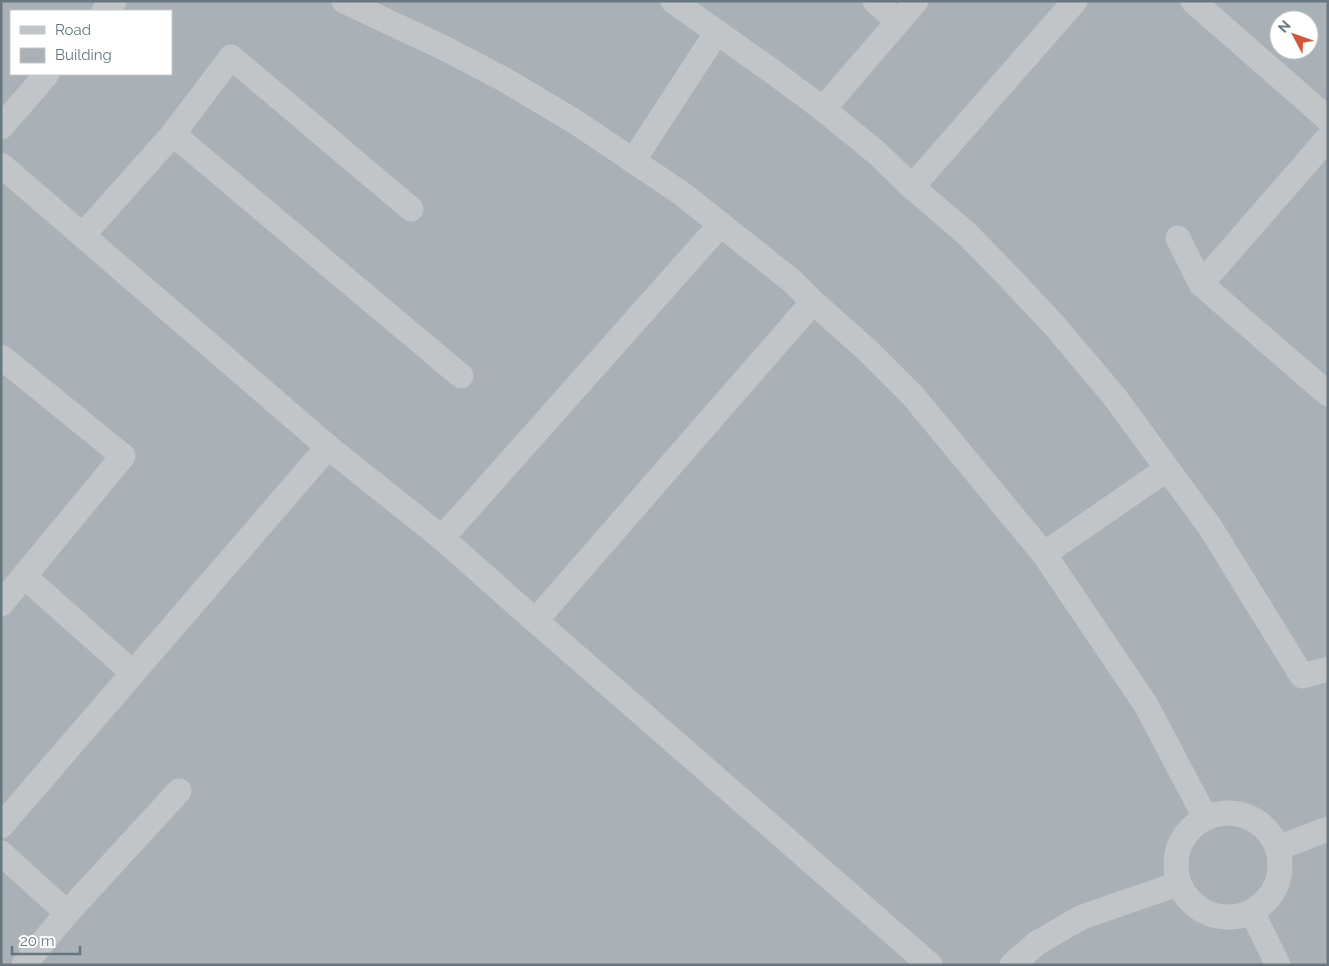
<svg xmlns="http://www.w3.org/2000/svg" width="1329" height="966" font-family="Raleway,sans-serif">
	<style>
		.building { fill: #a9b1b6; fill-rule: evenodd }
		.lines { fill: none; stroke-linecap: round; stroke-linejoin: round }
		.minor { stroke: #c1c5c8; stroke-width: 25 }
	</style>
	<rect width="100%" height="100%" fill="#f9f9f7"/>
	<path class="building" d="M 1,1 L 1328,1 L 1328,965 L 1,965 ZM 11,11 L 171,11 L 171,74 L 11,74 ZM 1279,20 L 1309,20 L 1309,50 L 1279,50 Z"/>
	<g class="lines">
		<g class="minor">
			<polyline points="344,1 446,49 505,80 574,121 681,193 792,281 813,302 866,349 913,396 1044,554 1146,705 1205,817"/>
			<polyline points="673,1 769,69 823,109 877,153 912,187 966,233 1008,276 1054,325 1114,396 1210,527 1302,676 1328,669"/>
			<polyline points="875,1 898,22"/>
			<polyline points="1193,1 1328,119"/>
			<polyline points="104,11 114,1"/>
			<polyline points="823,109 916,1"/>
			<polyline points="1,127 47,74"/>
			<polyline points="173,134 231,57 411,209"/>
			<polyline points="633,161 717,32"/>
			<polyline points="1,165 328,447 442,538 505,594 930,965"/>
			<polyline points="912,187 1075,1"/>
			<polyline points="83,235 173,134 461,376"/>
			<polyline points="1178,238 1201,284 1328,394"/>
			<polyline points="1201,284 1328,138"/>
			<polyline points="1,357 123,456 1,604"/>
			<polyline points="442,538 721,224"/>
			<polyline points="1044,554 1167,469"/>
			<polyline points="24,576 133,673"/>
			<polyline points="536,620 813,302"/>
			<circle cx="1228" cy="865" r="52"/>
			<polyline points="1,826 328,447"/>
			<polyline points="1278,848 1328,829"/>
			<polyline points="1,853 67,913 179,791"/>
			<polyline points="1252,912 1278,965"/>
			<polyline points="24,965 67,913"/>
			<polyline points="1012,965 1037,943 1082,917 1178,884"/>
		</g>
	</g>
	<rect width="1329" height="966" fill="none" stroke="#667780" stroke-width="5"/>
	<rect x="10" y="10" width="162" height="65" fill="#ffffff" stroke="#c2c9cc"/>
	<rect x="20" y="26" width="25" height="8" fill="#c1c5c8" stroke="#c2c9cc"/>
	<text x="55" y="35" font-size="15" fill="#667780">Road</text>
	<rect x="20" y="48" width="25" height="15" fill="#a9b1b6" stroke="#c2c9cc"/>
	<text x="55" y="60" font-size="15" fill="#667780">Building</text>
	<g transform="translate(1294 35) rotate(311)"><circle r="24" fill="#ffffff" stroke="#c2c9cc"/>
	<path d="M0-4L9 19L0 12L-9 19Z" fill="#d75439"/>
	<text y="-8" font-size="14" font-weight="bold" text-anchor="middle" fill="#667780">N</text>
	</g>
	<path d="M12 946v8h68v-8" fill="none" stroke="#667780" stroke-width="2.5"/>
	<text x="20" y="946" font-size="15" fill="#667780" stroke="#ffffff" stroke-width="4" paint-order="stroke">20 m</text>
</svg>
